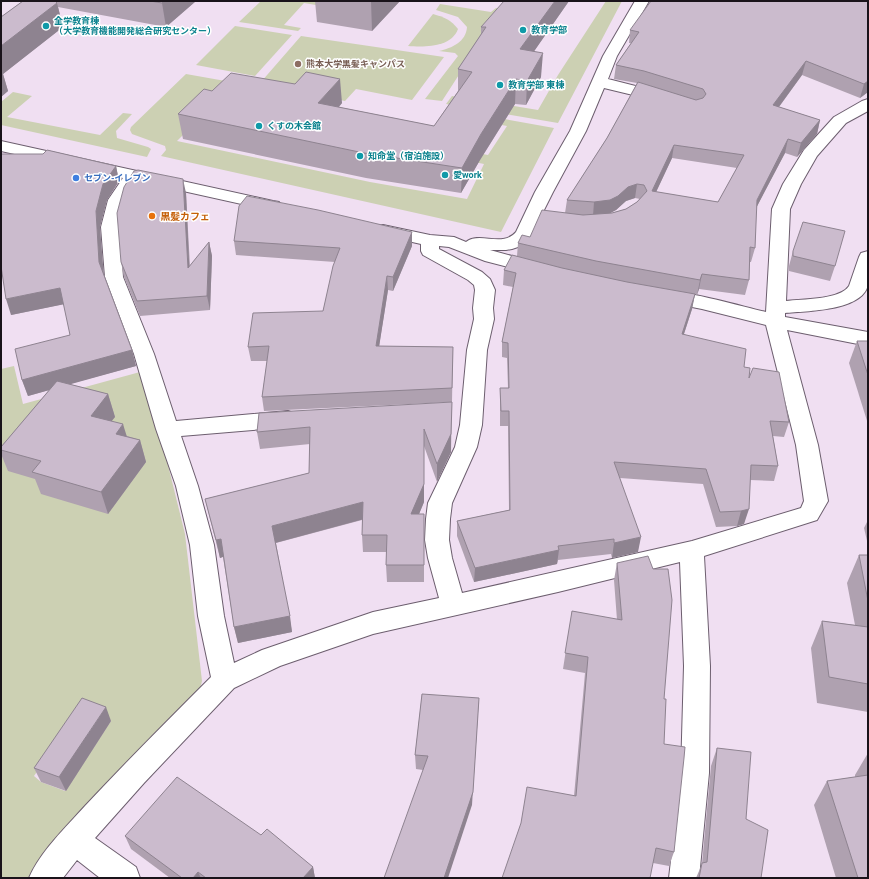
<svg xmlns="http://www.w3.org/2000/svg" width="869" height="879" font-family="Roboto,'Noto Sans JP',sans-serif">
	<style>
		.green { fill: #ccd0b3; fill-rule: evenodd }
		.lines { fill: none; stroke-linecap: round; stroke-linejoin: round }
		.minor-casing { stroke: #6c5e6e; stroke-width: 2 }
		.minor { fill: #fff; fill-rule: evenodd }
		.wall { fill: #afa1b0; fill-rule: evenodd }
		.shaded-wall { fill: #8e8390 }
		.building { fill: #cbbbcd; stroke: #8e8390; fill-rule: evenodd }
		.culture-dot { fill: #0f9aa8; stroke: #fff; stroke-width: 1.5 }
		.education-dot { fill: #8d6e63; stroke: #fff; stroke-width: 1.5 }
		.shop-dot { fill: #3f7fe0; stroke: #fff; stroke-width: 1.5 }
		.food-dot { fill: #e8710a; stroke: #fff; stroke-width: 1.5 }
		.labels { text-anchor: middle; stroke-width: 3; stroke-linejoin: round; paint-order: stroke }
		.far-culture-label { font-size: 9px; font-weight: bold; fill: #0d838f; stroke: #fff; text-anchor: start }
		.far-education-label { font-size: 9px; font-weight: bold; fill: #785e54; stroke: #fff; text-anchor: start }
		.far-shop-label { font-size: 9px; font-weight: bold; fill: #366cbe; stroke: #fff; text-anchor: start }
		.food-label { font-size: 10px; font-weight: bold; fill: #c56008; stroke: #fff; text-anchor: start }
	</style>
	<rect width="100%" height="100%" fill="#f0dff2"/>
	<g class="green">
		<polygon points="261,1 334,1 328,7 304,3 284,25 301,28 298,31 239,22"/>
		<polygon points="606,1 622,1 558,123 446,104 452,96 538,110 558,75"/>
		<path d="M 440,4 L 491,12 L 496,8 L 509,10 L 475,50 L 442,101 L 425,99 L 458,56 L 455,53 L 439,51 C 452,48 466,42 467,27 L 458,17 L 436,10 Z"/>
		<path d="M 433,14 C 444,17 451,20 458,29 C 451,48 424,47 408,46 Z"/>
		<polygon points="235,26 292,35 255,76 196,65"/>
		<polygon points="301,36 444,57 412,100 356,89 345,101 306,93 248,97"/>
		<polygon points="186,74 248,85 207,111 177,141 370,182 467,199 484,164 435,154 440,146 488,155 507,126 445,114 448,109 554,128 501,232 161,156 166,150 165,146 132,134 130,130 131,127"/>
		<polygon points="13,92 32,96 7,117 100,135 123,113 132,114 116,131 117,138 148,147 151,149 147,157 1,125 1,102"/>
		<path d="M 14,366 L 23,404 L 140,372 L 167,461 L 185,534 L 202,681 L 200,689 L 32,878 L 1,878 L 1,369 ZM 78,711 L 111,721 L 65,791 L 41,782 L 34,776 Z"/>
	</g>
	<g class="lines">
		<g class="minor-casing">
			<path id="minor" d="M 635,1 L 649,1 L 617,56 L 608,79 L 667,94 L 670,97 L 667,100 L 662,102 L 604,88 L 586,131 L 553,192 L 530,238 L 524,245 L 512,249 L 506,250 L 490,250 L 545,265 L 547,269 L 545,273 L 538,275 L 531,273 L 485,261 L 449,247 L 439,246 L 439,249 L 482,272 L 490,279 L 495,290 L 493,308 L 494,319 L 487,350 L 482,425 L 477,447 L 452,503 L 450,519 L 449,540 L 452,558 L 462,593 L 692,541 L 801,508 L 804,501 L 796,445 L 766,325 L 702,309 L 657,300 L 654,296 L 657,292 C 677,287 743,307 766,312 L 772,209 L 783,184 L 804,150 L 834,117 L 862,101 L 868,99 L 868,111 L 846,123 L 817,156 L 801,184 L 790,209 L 786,301 C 801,299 840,300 849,286 L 859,257 L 861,253 L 868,251 C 868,262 869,275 868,285 C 862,311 807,311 785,313 L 785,317 L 868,332 L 868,346 L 787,330 L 818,445 L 828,501 L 817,520 L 704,556 L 710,666 L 709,773 L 699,878 L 669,878 L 681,773 L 684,666 L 680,562 L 558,592 L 373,634 L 280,666 L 234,688 L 144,783 L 95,838 L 136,867 L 140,878 L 100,878 L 77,860 L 63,878 L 29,878 C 40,852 66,827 85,806 C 126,762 169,719 211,677 L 198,616 L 190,545 L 176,486 L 156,429 L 134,354 L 105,277 L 101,227 L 108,200 L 123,178 L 1,151 L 1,141 L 273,201 L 279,202 L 282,206 L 279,210 L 273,211 L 138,181 L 126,200 L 119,227 L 123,277 L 154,354 L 176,421 L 288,411 L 296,414 L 299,419 L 296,424 L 288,427 L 181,436 L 198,486 L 214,545 L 224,616 L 234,663 L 262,650 L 373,612 L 439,598 L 428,558 L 425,540 L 426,519 L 428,503 L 455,447 L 460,425 L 467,350 L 474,319 L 473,308 L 475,290 L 474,285 L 468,280 L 423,255 L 421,251 L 421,244 L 377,234 L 374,230 L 377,226 L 383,225 L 430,235 L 454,237 L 466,242 C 480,231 502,248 516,232 L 535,192 L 570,131 L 603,56 Z"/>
		</g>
		<use href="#minor" class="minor"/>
	</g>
	<g class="wall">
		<polygon points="23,1 196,1 166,27 58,7 63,27 3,74 8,91 1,97 1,17"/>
		<polygon points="315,1 400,1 372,31 317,22"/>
		<polygon points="569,1 534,51 541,77 526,105 515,104 480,160 461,193 366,178 183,139 178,114 212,91 342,103 339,107 434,126 458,91 458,69 481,34 481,27"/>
		<path d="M 868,1 L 868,92 L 860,98 L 802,75 L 779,107 L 820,120 L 817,134 L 797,157 L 785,153 L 756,208 L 755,248 L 751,262 L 750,262 L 749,280 L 745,295 L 699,289 L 697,295 L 695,294 L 692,309 L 684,334 L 744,367 L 749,378 L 789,422 L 784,437 L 773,436 L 778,466 L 774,481 L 750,480 L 744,524 L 737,526 L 716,527 L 703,484 L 620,478 L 638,552 L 612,558 L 611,554 L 558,560 L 557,564 L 474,582 L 457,536 L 457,521 L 509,510 L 508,426 L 500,426 L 500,388 L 508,388 L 507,358 L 502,357 L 502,342 L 513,287 L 503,285 L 504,270 L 517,256 L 518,243 L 530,237 L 565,213 L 567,200 L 607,138 L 637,83 L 614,79 L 616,65 L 631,43 L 629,43 L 630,30 ZM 672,158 L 737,168 L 718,202 L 656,192 ZM 635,198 L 640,199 L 637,202 L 626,209 L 612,213 L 609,213 L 616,210 L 626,201 Z"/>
		<polygon points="116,166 119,181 107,200 100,227 103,272 132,350 136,366 69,384 108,394 115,417 111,421 127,436 140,440 146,462 108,514 41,494 35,479 8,471 1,454 1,447 49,390 28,396 22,380 70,335 64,304 11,315"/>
		<polygon points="186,193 190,266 209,242 212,256 210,310 140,316 124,277 121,262"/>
		<polygon points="412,232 412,246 393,291 388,290 379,346 453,347 452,402 264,411 262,397 267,361 251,361 248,347 323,311 335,262 236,255 234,241"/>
		<polygon points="793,251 835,266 830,281 789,271 789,266"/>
		<polygon points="857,341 868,341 868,424 849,363"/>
		<polygon points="452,402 451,452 437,482 424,446 424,502 419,514 424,514 424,582 387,582 386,565 387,552 363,552 362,535 362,520 276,543 292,632 238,643 234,627 223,557 220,558 205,499 309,473 310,444 260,449 257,432"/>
		<polygon points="868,520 868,545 864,528"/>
		<polygon points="859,555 868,555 868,712 817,703 811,648 822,621 855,625 847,583"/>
		<polygon points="617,563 664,699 664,744 674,852 669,866 653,863 521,823 574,796 585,673 563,669 572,611 617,620 614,580"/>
		<polygon points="422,694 472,805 423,770 416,769 415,755"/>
		<polygon points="111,721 66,791 41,782 34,768"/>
		<polygon points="717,748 746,819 761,878 696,878 702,864 711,766"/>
		<polygon points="868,753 868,878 836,878 814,805 827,781 855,777 855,775"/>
		<polygon points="261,835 313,867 315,878 170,878 131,849 125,836"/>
	</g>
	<g class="shaded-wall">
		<polygon points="164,1 196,1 166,27 162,3"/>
		<polygon points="371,1 400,1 372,31"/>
		<polygon points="555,1 569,1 519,73 520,49"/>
		<polygon points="57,3 63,27 3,74 8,91 1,97 1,46"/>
		<polygon points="543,53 541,77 526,105 527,81"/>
		<polygon points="806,61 802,75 770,119 773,105"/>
		<polygon points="340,79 342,103 320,128 318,103"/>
		<polygon points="516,79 515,104 480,160 461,193 462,168 481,134"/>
		<polygon points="868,81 868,92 860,98 864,84"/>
		<polygon points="820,120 817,134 797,157 801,143"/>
		<polygon points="788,139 785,153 753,214 757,200"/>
		<polygon points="674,145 672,158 650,205 652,191"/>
		<polygon points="116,166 119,181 107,200 100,227 104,277 99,262 96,211 103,184"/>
		<polygon points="183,179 186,193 190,283 188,268"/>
		<polygon points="637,184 635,198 626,201 616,210 609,214 593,216 594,202 628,187"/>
		<polygon points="412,232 412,246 393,291 393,277"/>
		<polygon points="209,242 212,256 210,310 207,296"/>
		<polygon points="702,274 699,289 697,295 700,280"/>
		<polygon points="387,276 388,290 377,360 376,346"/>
		<polygon points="60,288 65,304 11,315 6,299"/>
		<polygon points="695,294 692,309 679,349 682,334"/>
		<polygon points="132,350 136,366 28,396 22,380"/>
		<polygon points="108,394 115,417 98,438 91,416"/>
		<polygon points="451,420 451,452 437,482 437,464"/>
		<polygon points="123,424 130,447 116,434"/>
		<polygon points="424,429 424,502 412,531 411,514"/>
		<polygon points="140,440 146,462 108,514 101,492"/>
		<polygon points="363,502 364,519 275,543 272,526"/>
		<polygon points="749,509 744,524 737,526 741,511"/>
		<polygon points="641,537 638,552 612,558 614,543"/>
		<polygon points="221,539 225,556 220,558 216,540"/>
		<polygon points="559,550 557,564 474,582 475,568"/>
		<polygon points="290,616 292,632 238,643 234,627"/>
		<polygon points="479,698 472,805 448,878 444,878"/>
		<polygon points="106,707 111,721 66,791 59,777"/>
		<polygon points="313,867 315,878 303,878"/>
		<polygon points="198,872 201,878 193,878"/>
	</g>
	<g class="building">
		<polygon points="23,1 55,1 57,3 1,46 1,17"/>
		<polygon points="150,1 164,1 162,3"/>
		<polygon points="504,1 555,1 520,49 543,53 527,81 516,79 481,134 462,168 364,153 178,114 204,89 212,91 231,73 295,84 306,72 340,79 318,103 434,126 472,72 458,69 486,27 481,27"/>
		<path d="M 651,1 L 868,1 L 868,81 L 864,84 L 806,61 L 773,105 L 820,120 L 801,143 L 788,139 L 757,200 L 755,248 L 750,247 L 749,280 L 702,274 L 700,280 L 596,261 L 518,243 L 522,235 L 530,237 L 542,210 L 583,215 L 612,213 L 626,209 L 637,202 L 647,191 L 644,185 L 637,184 L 628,187 L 618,196 L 610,200 L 594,202 L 567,200 L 607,138 L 638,82 L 696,100 L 703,98 L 706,94 L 703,89 L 644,71 L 616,65 L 639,32 L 630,30 ZM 674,145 L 744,155 L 718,202 L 652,191 Z"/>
		<polygon points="47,150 116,166 103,184 96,211 99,262 132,350 22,380 15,349 70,335 60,288 6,299 1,266 1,154 43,154"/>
		<polygon points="138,170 183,179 188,268 209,242 207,296 137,301 121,262 117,213 124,187 134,171"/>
		<polygon points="247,196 318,210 412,232 393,277 387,276 376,346 453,347 452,388 262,397 269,346 248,347 253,313 323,311 333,266 340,248 234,241 239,206"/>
		<polygon points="803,222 845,231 835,266 793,256 793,251"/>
		<polygon points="512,255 562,268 627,282 695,294 682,334 746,349 744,367 750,368 749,378 753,368 779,372 789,422 770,421 778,466 751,465 749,509 741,511 720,512 706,469 614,462 641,537 614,543 614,539 558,546 559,550 475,568 457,521 510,510 509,411 501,411 500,388 509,388 508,343 502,342 516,273 504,270"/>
		<polygon points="857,341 868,341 868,375"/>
		<polygon points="57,381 108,394 91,416 123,424 116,434 140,440 101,492 32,472 41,461 1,450 1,447"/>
		<polygon points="452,402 451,434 437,464 424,429 424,484 411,514 424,514 424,565 386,565 387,535 362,535 363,502 272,526 290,616 234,627 221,539 216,540 205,499 309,473 310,427 257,432 259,413"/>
		<polygon points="859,555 868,555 868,601"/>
		<polygon points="648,556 653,569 668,569 672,600 664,699 666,699 664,744 685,747 684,758 674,852 656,848 650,878 502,878 521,823 527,787 576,796 588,657 565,653 572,611 622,620 617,563"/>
		<polygon points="822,621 868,627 868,684 829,677"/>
		<polygon points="422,694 479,698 473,792 444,878 384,878 428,756 415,755"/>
		<polygon points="82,698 106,707 59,777 34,768"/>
		<polygon points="717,748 751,752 746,819 768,830 761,878 699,878 702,863 707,862"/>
		<polygon points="868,775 868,878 858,878 827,781"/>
		<polygon points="177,777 261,835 267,829 313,867 303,878 206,878 198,872 193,878 182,878 125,836"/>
	</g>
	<g class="culture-dot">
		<circle cx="46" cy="26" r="4"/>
		<circle cx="523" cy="30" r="4"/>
		<circle cx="500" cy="85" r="4"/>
		<circle cx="259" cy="126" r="4"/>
		<circle cx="360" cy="156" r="4"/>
		<circle cx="445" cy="175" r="4"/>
	</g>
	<circle class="education-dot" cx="298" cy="64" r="4"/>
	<circle class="shop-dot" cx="76" cy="178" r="4"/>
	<circle class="food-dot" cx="152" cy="216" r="4"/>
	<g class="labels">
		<g class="far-culture-label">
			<text x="54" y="24">全学教育棟<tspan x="54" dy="10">（大学教育機能開発総合研究センター）</tspan></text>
			<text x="531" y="33">教育学部</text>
			<text x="508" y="88">教育学部 東棟</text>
			<text x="267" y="129">くすの木会館</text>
			<text x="368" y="159">知命堂（宿泊施設）</text>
			<text x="453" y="178">愛work</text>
		</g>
		<g class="far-education-label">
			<text x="306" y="67">熊本大学黒髪キャンパス</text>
		</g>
		<g class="far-shop-label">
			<text x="84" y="181">セブン-イレブン</text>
		</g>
		<g class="food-label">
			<text x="160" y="220">黒髪カフェ</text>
		</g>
	</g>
	<rect width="869" height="879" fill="none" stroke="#19131a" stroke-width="4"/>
</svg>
